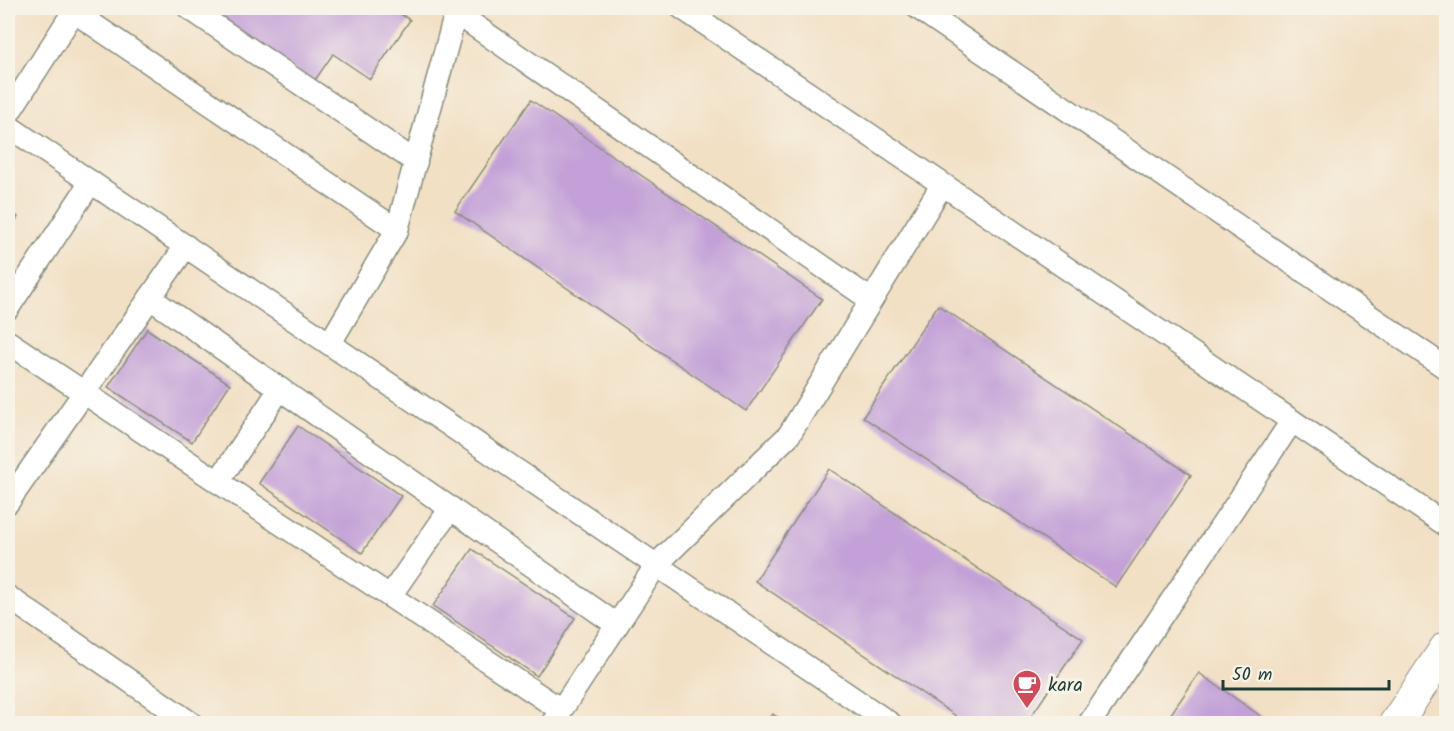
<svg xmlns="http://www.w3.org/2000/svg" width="1454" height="731" font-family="Kalam,sans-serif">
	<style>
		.building { fill: #c3a0d7 }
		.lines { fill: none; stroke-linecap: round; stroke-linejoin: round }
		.street-casing { stroke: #888e7c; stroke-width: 25 }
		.secondary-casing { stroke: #888e7c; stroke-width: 34 }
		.street { stroke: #fff; stroke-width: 22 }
		.secondary { stroke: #fff; stroke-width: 32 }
		.labels { text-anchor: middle; stroke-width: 6; stroke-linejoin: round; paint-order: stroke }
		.poi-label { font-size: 20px; fill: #1f3d34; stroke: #f7f3e8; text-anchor: start }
	</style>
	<rect width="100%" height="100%" fill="#f7f3e8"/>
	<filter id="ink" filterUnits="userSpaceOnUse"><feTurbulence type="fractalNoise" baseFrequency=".0167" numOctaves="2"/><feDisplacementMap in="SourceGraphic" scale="12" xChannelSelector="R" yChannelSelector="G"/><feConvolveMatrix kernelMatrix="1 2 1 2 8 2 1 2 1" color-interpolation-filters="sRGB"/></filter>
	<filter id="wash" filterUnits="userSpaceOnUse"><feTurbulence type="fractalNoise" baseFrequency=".008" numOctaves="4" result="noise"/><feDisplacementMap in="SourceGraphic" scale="24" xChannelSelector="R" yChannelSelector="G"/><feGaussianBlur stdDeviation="1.35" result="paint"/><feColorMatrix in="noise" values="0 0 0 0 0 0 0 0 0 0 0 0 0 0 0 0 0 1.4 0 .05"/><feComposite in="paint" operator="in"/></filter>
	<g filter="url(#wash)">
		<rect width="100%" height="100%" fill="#f2e0c5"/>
		<g id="blocks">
			<g class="building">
				<polygon points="201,8 391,8 410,20 370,79 333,54 313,83"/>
				<polygon points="531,100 822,299 746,411 455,211"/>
				<polygon points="8,210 18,217 8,232"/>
				<polygon points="938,305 1191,475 1116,587 863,417"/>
				<polygon points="147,329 230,384 192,442 108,387"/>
				<polygon points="298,426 401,496 362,553 259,483"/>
				<polygon points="829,469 1083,639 1026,724 968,724 755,581"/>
				<polygon points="472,549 575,618 537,676 433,606"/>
				<polygon points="1199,673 1272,724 1216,724 1209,718 1206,724 1164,724"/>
				<polygon points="773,714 787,724 767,724"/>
			</g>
		</g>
	</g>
	<g filter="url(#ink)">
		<use href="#blocks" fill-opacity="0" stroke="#888e7c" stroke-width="1.5"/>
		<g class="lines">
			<g class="street-casing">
				<g id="street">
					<polyline points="189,8 416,162"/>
					<polyline points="449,8 871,300"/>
					<polyline points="682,8 1446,525"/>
					<polyline points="918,8 1446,368"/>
					<polyline points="73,11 397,230"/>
					<polyline points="8,114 76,8"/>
					<polyline points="8,126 891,724"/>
					<polyline points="150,298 617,625"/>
					<polyline points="8,308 91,182"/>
					<polyline points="8,342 561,710"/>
					<polyline points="330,343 397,230 457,8"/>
					<polyline points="218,482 280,389"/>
					<polyline points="8,502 186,246"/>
					<polyline points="390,596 451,508"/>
					<polyline points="8,597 192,724"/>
					<polyline points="552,724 657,564 789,435 942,185"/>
					<polyline points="1089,724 1292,421"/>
				</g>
			</g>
			<g class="secondary-casing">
				<polyline id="secondary" points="1395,724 1446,648"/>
			</g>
			<use href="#street" class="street"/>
			<use href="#secondary" class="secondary"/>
		</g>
	</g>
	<defs>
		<g id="cafe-pin" transform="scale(1.5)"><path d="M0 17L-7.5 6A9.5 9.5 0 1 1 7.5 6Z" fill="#d1495b" stroke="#f7f3e8"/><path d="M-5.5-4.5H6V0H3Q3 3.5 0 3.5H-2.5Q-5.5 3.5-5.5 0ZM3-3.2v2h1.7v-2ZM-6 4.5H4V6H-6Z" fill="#fff"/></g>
	</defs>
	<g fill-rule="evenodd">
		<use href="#cafe-pin" x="1027" y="684"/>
	</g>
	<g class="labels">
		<g class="poi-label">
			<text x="1048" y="691">kara</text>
		</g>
	</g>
	<rect width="1454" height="731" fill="none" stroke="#f7f3e8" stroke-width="30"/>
	<path d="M1223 680v9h166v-9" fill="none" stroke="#1f3d34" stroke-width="3"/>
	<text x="1232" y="680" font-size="18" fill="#1f3d34" stroke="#f7f3e8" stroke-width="4.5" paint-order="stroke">50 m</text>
</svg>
